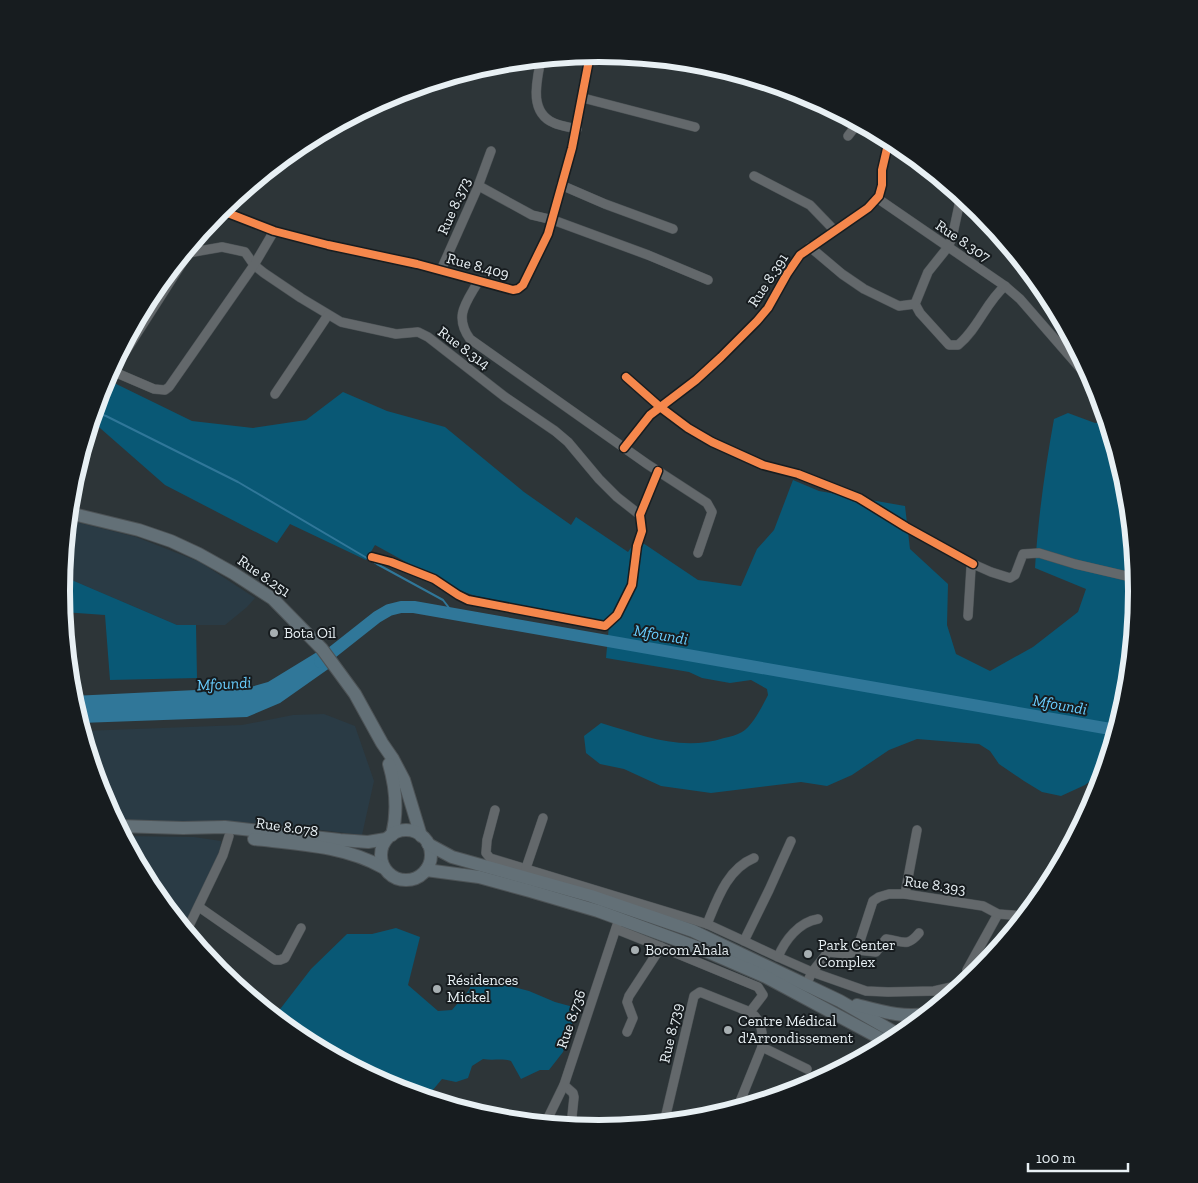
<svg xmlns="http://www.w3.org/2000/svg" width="1198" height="1183" font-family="'Zilla Slab',serif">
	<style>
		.built { fill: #2a3b45 }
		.green { fill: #095875 }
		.water { fill: #307799 }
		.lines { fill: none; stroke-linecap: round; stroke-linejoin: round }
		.stream { stroke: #307799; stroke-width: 2 }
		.river { stroke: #307799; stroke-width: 12 }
		.minor-casing { stroke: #4d5356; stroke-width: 10 }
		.highway-casing { stroke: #4d5356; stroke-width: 14 }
		.minor { stroke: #63686b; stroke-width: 9 }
		.highway { stroke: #637077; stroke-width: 12 }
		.cycleway-casing { stroke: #171c1f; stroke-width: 11 }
		.cycleway { stroke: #f5874c; stroke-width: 8 }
		.poi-dot { fill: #a7afb2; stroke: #171c1f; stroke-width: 2 }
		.labels { text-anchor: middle; stroke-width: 4; stroke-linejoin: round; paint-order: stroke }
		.street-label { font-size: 15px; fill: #e8f0f4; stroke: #171c1f }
		.poi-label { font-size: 15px; fill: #e8f0f4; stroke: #171c1f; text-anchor: start }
		.water-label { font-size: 16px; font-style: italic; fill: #68cdfe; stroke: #171c1f }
		.rim { fill: none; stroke: #e8f0f4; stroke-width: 6 }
	</style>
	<rect width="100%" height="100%" fill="#2d3538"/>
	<g class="built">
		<polygon points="68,520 136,537 200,562 255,598 247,607 225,625 177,625 74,581 63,572"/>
		<polygon points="324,714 355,726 374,781 362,835 262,823 114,820 102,797 82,731 242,725 293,715"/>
		<polygon points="123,836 194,837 221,841 218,862 183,928 152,890"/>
	</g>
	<g class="green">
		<path d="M 106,379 L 192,421 L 253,428 L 306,420 L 343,392 L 387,411 L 445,427 L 524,492 L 571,525 L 576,517 L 628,552 L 637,539 L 698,580 L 741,586 L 757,549 L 774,530 L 793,480 L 819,491 L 905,506 L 910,549 L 948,584 L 947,625 L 956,654 L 990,671 L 1033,647 L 1078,612 L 1086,589 L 1035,568 C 1038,518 1045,469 1054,419 L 1068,413 L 1095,423 L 1106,421 L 1126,487 L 1137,592 L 1126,697 L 1103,774 L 1099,774 L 1085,785 L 1061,796 L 1042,792 L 1024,781 L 999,764 L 990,751 L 979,744 L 917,739 L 889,750 L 852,775 L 827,786 L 801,782 L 711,793 L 661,786 L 624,769 L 600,764 L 586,753 L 584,736 L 601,723 C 642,735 681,752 724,738 C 730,737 737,735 742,732 C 752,727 763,705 768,695 L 767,689 L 751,680 L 730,683 L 702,678 L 689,672 L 606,658 L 609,625 L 476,596 L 457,590 L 375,545 L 366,560 L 290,524 L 277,543 L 165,485 L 92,421 Z"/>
		<polygon points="63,572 74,581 177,625 196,625 197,678 110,680 105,615 63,612 61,591"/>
		<path d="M 396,928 L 420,937 L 408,985 L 438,1011 L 452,1010 L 469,990 L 472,981 L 499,983 L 529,991 L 555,1002 L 577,1008 L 563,1052 L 549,1070 L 540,1070 L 521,1079 L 511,1061 C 502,1058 493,1061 483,1059 L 472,1066 L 468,1078 L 456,1082 L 442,1079 L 432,1091 L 421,1097 L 393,1088 L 300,1038 L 274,1017 L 311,969 L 347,934 L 372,934 Z"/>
	</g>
	<polygon class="water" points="322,649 334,665 280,703 247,717 80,723 72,696 196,690 244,689 268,682"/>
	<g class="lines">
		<polyline class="stream" points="94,412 106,416 238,482 377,564 443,600 453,613"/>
		<polyline class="river" points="320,662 377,617 389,610 401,607 414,607 1116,730"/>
		<g class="minor-casing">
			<g id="minor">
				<path d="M 541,59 C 537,80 528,112 554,123 C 561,126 569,127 577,129"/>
				<polyline points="583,98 695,127"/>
				<polyline points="848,136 858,123"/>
				<polyline points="754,176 810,205 835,231"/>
				<polyline points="561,185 605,204 673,229"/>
				<polyline points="479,186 532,215 553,220 648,255 708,280"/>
				<path d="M 961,196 L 952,238 L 948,247 L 928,272 L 915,304 L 920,313 L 949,345 L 958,345 C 978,329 986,302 1005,286"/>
				<polyline points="877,198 1005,286 1020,299 1080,368 1091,377"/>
				<polyline points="220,210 274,231 328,245 417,264 513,290 518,289 523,285 548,234 572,148 590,55"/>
				<polyline points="810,247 842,274 864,289 899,306 915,304"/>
				<polyline points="188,253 222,247 245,252 254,265 264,273 301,298 341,322 396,334 418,332 428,337 505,397 555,431 568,442 599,479 617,497 640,515"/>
				<polyline points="441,270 477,189 491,151"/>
				<path d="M 479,280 C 467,302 453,315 470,339 L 647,464 L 707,503 L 712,512 L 698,553"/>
				<polyline points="112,371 154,389 165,390 169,387 254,265 274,231"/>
				<polyline points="626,377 660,407 688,428 712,442 763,465 798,474 859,498 906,527 973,564"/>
				<polyline points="102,388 200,235"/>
				<polyline points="275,394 328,315"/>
				<polyline points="624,448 650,415 696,380 721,357 757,321 768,308 787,274 800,255 868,208 879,196 882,185 882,170 889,140"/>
				<polyline points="372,557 391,562 434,579 458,595 468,600 605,626 617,615 632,585 637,546 642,531 640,515 658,471"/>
				<polyline points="968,616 971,568 973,564 991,572 1010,578 1015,575 1023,554 1039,553 1075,564 1135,578"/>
				<polyline points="495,810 487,840 486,853 490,858 707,924 744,941"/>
				<polyline points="526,868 543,818"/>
				<polyline points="905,894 917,830"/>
				<polyline points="199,907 275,960 280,960 285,958 301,928"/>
				<path d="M 818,919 C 799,922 785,940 778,957 L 812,972 L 866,991 L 888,992 L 934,991 L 965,984"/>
				<path d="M 707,924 C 717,900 727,869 754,858"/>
				<polyline points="616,929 661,947 629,996 627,1002 633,1018 627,1032"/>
				<polyline points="186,932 223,855 229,836"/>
				<polyline points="661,947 758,987 763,995 750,1012 700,992 694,996 664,1123"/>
				<path d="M 857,950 L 876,952 L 886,939 C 902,941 907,948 919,933"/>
				<polyline points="778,957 744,941 769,890 791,841"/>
				<polyline points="967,970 998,914"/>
				<polyline points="806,985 812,972 828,952 849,954 857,950 873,901 879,897 889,894 905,894 983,906 998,914 1025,916"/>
				<polyline points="762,1047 807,1069"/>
				<polyline points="564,1085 573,1093 574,1097 571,1126"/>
				<path d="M 737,1109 L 762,1047 C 763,1032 762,1020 750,1012"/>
				<polyline points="545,1124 564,1085 619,919"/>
			</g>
		</g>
		<g class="highway-casing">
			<g id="highway">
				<polyline points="69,513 139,530 171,541 199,554 233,573 273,599 322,649 355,694 382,743 393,759 404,780 421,836"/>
				<path d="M 389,764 C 396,788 398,811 392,835"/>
				<polyline points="118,826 183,828 225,827 340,840 368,842 386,839"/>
				<circle cx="406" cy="855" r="25"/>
				<path d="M 254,839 C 298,844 346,846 384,868"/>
				<polyline points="428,844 452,857 591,896 693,931 840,1001 901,1036"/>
				<polyline points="426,870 479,877 530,891 598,911 699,948 766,977 889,1043"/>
				<path d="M 857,1005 C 880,1011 906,1019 929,1013"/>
			</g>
		</g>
		<use href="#minor" class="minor"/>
		<use href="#highway" class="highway"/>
		<g class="cycleway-casing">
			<g id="cycleway">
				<polyline points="220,210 274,231 328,245 417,264 513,290 518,289 523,285 548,234 572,148 590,55"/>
				<polyline points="626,377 660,407 688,428 712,442 763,465 798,474 859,498 906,527 973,564"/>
				<polyline points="624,448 650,415 696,380 721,357 757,321 768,308 787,274 800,255 868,208 879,196 882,185 882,170 889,140"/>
				<polyline points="372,557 391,562 434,579 458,595 468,600 605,626 617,615 632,585 637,546 642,531 640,515 658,471"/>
			</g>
		</g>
		<use href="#cycleway" class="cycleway"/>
	</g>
	<g class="poi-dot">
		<circle cx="274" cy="633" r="5"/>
		<circle cx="635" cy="950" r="5"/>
		<circle cx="808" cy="954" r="5"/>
		<circle cx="437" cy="989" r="5"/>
		<circle cx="728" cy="1030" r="5"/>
	</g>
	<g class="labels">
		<g class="street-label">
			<text transform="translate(454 206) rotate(-66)" y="5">Rue 8.373</text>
			<text transform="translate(963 241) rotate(34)" y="5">Rue 8.307</text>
			<text transform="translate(478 266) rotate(15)" y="5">Rue 8.409</text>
			<text transform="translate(768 280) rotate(-57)" y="5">Rue 8.391</text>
			<text transform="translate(464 348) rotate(37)" y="5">Rue 8.314</text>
			<text transform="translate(264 576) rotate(35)" y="5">Rue 8.251</text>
			<text transform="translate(287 827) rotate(8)" y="5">Rue 8.078</text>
			<text transform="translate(935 885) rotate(8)" y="5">Rue 8.393</text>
			<text transform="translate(571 1019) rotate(-71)" y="5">Rue 8.736</text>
			<text transform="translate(671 1033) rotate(-77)" y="5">Rue 8.739</text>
		</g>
		<g class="poi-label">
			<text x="284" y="638">Bota Oil</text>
			<text x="818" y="950">Park Center<tspan x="818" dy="17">Complex</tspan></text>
			<text x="645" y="955">Bocom Ahala</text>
			<text x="447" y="985">Résidences<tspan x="447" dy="17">Mickel</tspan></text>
			<text x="738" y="1026">Centre Médical<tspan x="738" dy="17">d'Arrondissement</tspan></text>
		</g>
		<g class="water-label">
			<text transform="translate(661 634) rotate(10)" y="6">Mfoundi</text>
			<text transform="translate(224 683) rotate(-3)" y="6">Mfoundi</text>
			<text transform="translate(1060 704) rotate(10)" y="6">Mfoundi</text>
		</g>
	</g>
	<path d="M0 0H1198V1183H0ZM70 591a529 529 0 1 1 1058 0a529 529 0 1 1-1058 0Z" fill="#171c1f" fill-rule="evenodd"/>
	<path class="rim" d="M70 591a529 529 0 1 1 1058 0a529 529 0 1 1-1058 0Z"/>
	<path d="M1028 1163v8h100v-8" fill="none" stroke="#e8f0f4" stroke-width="2.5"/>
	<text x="1036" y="1163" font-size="15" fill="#e8f0f4" stroke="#171c1f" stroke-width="4" paint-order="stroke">100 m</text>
</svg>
